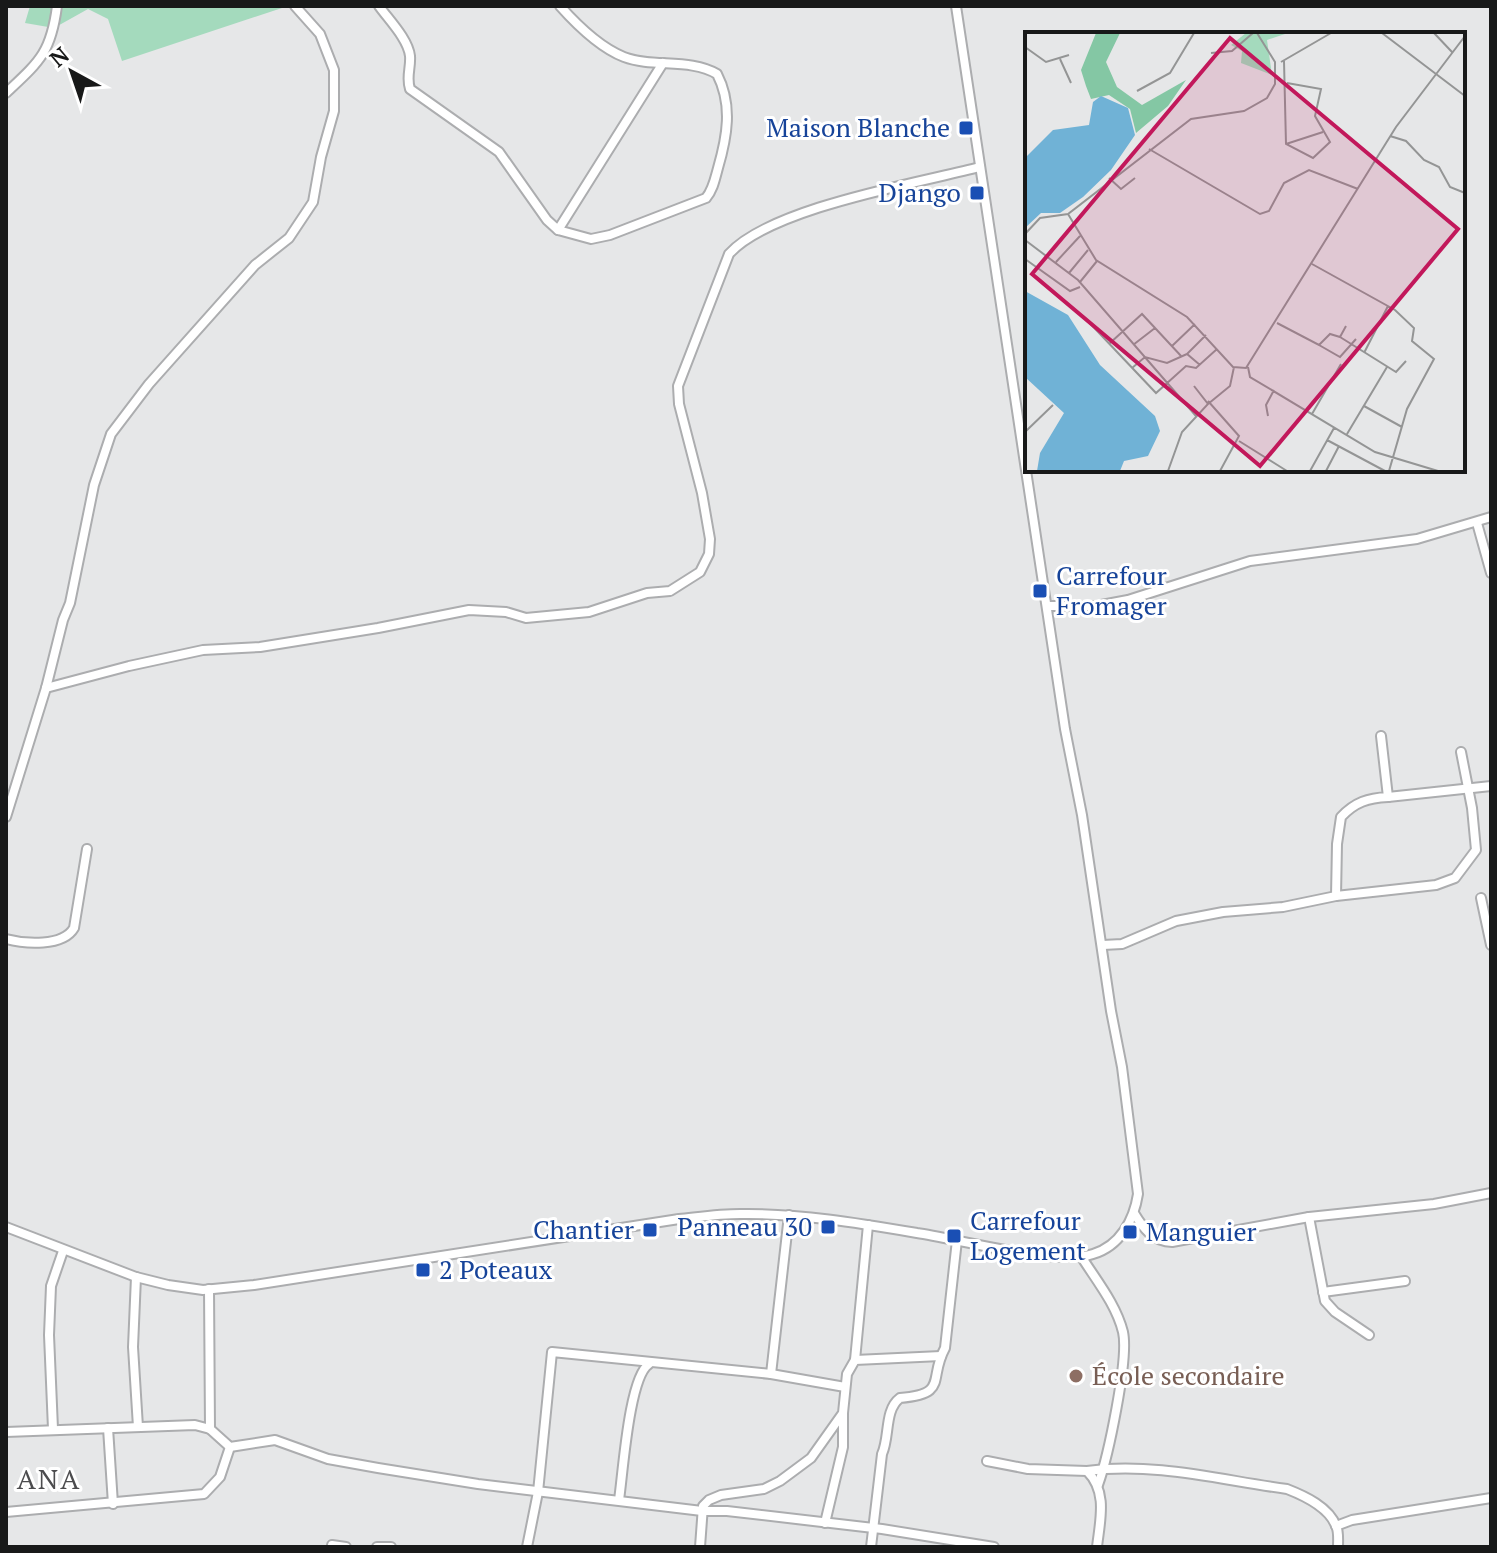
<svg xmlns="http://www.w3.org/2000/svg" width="1497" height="1553" font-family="'PT Serif',serif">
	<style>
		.green { fill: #a4dabd }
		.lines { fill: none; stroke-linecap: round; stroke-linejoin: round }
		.street-casing { stroke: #acadaf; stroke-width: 12 }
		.street { stroke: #fff; stroke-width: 8 }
		.transit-dot { fill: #1a4fb4; stroke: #fff; stroke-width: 3 }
		.education-dot { fill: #8d6e63; stroke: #fff; stroke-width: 3 }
		.labels { text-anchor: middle; stroke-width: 6; stroke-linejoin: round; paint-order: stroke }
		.transit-label { font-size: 26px; fill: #164399; stroke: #fff; text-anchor: end }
		.education-label { font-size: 26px; fill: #785e54; stroke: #fff; text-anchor: start }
		.neighbourhood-label { font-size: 28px; letter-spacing: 2px; fill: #4c4c4e; stroke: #fff }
		.inset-road { fill: none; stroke: #949595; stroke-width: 2 }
		.view { fill: #c2185b; fill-opacity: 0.15; stroke: #c2185b; stroke-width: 4 }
		.inset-edge { fill: none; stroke: #181919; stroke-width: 4 }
	</style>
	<rect width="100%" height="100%" fill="#e6e7e8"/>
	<polygon class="green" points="30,6 279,6 282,8 122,61 108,19 88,9 54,28 25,23"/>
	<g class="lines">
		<g class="street-casing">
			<g id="street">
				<path d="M 379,6 C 389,20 408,39 410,56 C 411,68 406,77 410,89 L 499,152 L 547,220 L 558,230 L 591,239 L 610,235 L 706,198 C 713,190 715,179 718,168 C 727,137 733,105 717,74 C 690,58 653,68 624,57 C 601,48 577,25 560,6"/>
				<path d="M 6,93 C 39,62 51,53 57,6"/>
				<polyline points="558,230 663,63"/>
				<polyline points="1477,523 1491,573"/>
				<polyline points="1048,606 1096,606 1128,600 1250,561 1417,539 1491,517"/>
				<path d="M 46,688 L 129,666 L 203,650 L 260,647 L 378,628 L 469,610 L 506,612 L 526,618 L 589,612 L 647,593 L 670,591 L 700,572 L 709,554 L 710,539 L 702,493 L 679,404 L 678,386 L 729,254 C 770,208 918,183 980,167"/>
				<polyline points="1388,797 1491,786"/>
				<polyline points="6,817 46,688 63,620 70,603 94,485 111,434 149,384 255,265 289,238 313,202 321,157 334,111 334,70 320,34 295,6"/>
				<polyline points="1336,896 1436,885 1455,878 1476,850 1472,808 1461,752"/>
				<polyline points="1481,898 1491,945"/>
				<path d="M 6,939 C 25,944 63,947 74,928 L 87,849"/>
				<path d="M 1103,945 L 1122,944 L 1176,921 L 1223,912 L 1283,907 L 1336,896 L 1337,844 L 1341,817 C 1355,802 1368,798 1388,797 L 1381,736"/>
				<path d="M 1134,1213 C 1143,1228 1153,1242 1172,1242 L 1309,1217 L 1434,1204 L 1491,1193"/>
				<polyline points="1309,1217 1325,1301 1335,1312 1369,1335"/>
				<path d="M 6,1227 L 136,1277 L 168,1285 L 203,1290 L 254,1285 L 679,1219 C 699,1217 719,1214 740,1214 C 799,1213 858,1223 917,1233 C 958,1239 1056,1266 1093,1254 C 1120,1246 1134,1220 1138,1194 L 1122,1067 L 1111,1011 L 1082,815 L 1065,729 L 956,6"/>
				<path d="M 1081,1256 C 1096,1280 1116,1304 1123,1332 C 1129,1359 1108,1457 1098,1485"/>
				<polyline points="136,1277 133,1347 138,1427"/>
				<polyline points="209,1289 210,1429"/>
				<polyline points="1323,1292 1405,1281"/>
				<polyline points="855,1360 868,1225"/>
				<polyline points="771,1374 789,1215"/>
				<polyline points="108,1428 113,1504"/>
				<polyline points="53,1429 49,1335 51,1286 63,1251"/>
				<polyline points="6,1432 195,1425 210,1429 230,1447 275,1440 328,1459 378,1468 478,1484 702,1511 727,1511 882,1529 994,1547"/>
				<path d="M 987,1461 L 1028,1469 L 1087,1471 C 1108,1492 1100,1520 1097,1547"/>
				<path d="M 1087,1471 C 1154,1462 1220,1480 1287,1489 C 1305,1496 1329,1507 1336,1526 C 1339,1531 1338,1541 1338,1547"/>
				<path d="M 619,1500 C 623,1473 629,1377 649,1364"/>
				<polyline points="6,1512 204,1494 220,1477 230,1447"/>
				<polyline points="825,1523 843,1447 843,1414"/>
				<polyline points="1336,1526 1352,1520 1491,1498"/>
				<polyline points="332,1545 346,1547"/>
				<polyline points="377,1547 391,1547"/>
				<polyline points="527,1547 538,1492 552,1352 771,1374 845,1387"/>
				<polyline points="700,1547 703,1506 709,1500 721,1495 764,1489 780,1481 811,1458 843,1413 847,1374 855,1360 941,1356"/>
				<path d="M 871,1547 L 882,1454 C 890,1437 884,1410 900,1398 C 949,1394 928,1379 945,1348 L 957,1240"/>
			</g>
		</g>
		<use href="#street" class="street"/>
	</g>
	<g class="transit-dot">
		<rect x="958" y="120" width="16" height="16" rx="4"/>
		<rect x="969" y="185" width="16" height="16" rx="4"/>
		<rect x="1032" y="583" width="16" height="16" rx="4"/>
		<rect x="820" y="1219" width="16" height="16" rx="4"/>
		<rect x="642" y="1222" width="16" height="16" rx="4"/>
		<rect x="1122" y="1224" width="16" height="16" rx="4"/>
		<rect x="946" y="1228" width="16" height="16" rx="4"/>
		<rect x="415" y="1262" width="16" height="16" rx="4"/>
	</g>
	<circle class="education-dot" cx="1076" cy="1376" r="8"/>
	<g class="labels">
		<g class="transit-label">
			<text x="950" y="137">Maison Blanche</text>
			<text x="961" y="202">Django</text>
			<text x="1056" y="585" text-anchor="start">Carrefour<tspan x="1056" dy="30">Fromager</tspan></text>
			<text x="970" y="1230" text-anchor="start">Carrefour<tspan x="970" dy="30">Logement</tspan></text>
			<text x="812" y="1236">Panneau 30</text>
			<text x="634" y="1239">Chantier</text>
			<text x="1146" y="1241" text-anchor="start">Manguier</text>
			<text x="439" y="1279" text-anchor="start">2 Poteaux</text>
		</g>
		<g class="education-label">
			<text x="1092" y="1385">École secondaire</text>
		</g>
		<g class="neighbourhood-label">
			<text x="49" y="1489">ANA</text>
		</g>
	</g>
	<g transform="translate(1025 32)">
		<rect width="440" height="440" fill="#e6e7e8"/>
		<path d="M 221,1 L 263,1 L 242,8 L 247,43 L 216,31 L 217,19 L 206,13 Z" fill="#a4dabd"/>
		<path d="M 71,1 L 95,1 L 81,30 L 92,55 L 117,73 L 161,48 L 143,74 L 111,101 L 105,77 L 84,63 L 66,67 L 61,54 L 56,38 Z" fill="#84c7a4"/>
		<path d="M 76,64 L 103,76 L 110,103 L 86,138 L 58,165 L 35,181 L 16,181 L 0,196 L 0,126 L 28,98 L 64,93 L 68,70 ZM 0,259 L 43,283 L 75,333 L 130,384 L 135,399 L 123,424 L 99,429 L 95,439 L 12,439 L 15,421 L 39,381 L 0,345 Z" fill="#70b2d6"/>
		<path class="inset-road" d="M 306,1 L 334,1M 357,1 L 440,64M 409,1 L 427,20M 0,15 L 21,30 L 44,23M 186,21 L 207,19 L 228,1M 35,27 L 46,51M 259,29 L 261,112 L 288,126 L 305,110 L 290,84 L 296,57 L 262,51M 256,30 L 306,1M 112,59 L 145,41 L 169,1M 365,104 L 381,109 L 399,128 L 414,135 L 425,155 L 440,161M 261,112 L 298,100M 124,117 L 235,182 L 244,179 L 259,151 L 284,138 L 333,157M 84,146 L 96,157 L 110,146M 43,182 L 71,228 L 162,285 L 208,335 L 221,336 L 371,95 L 440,4M 0,202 L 15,186 L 43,182 L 166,87 L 219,79 L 242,66 L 250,52 L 250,30 L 232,1M 0,208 L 53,248 L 171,384M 0,227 L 45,259 L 55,255M 31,230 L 55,204M 287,232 L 370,278 L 389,296 L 387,309 L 409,327 L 382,377 L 364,439M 44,241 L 63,218M 55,250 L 72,229M 58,284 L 131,361 L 161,334 L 171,336 L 192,317M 252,291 L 294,313 L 305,302 L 315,305 L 321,294M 315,305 L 371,340 L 381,329M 85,311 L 117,282 L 157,325M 108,313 L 130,296M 294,313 L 315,325 L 331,307M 147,314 L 170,292M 339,321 L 363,274M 162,322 L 181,303M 223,335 L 225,345 L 350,420 L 413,439M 107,336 L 120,325 L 142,331 L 162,322 L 175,333M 183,369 L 214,404 L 195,439M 183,372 L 205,354 L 209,335M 339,374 L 377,395M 287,382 L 316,332M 243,384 L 241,373 L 249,358M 0,400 L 28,373M 322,402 L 362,335M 302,408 L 360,439M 214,409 L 262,439M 143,439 L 157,400 L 183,372 L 169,354M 285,439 L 309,396M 301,439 L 314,414"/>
		<path class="view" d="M 205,6 L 433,197 L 235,434 L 7,242 Z"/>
		<rect width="440" height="440" class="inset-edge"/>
	</g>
	<rect width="1497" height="1553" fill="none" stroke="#181919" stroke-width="16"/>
	<g transform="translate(72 72) rotate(320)" stroke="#ffffff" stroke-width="6" paint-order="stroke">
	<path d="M0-6L14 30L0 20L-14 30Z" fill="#181919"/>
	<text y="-12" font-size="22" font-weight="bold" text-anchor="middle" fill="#181919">N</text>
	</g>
</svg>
